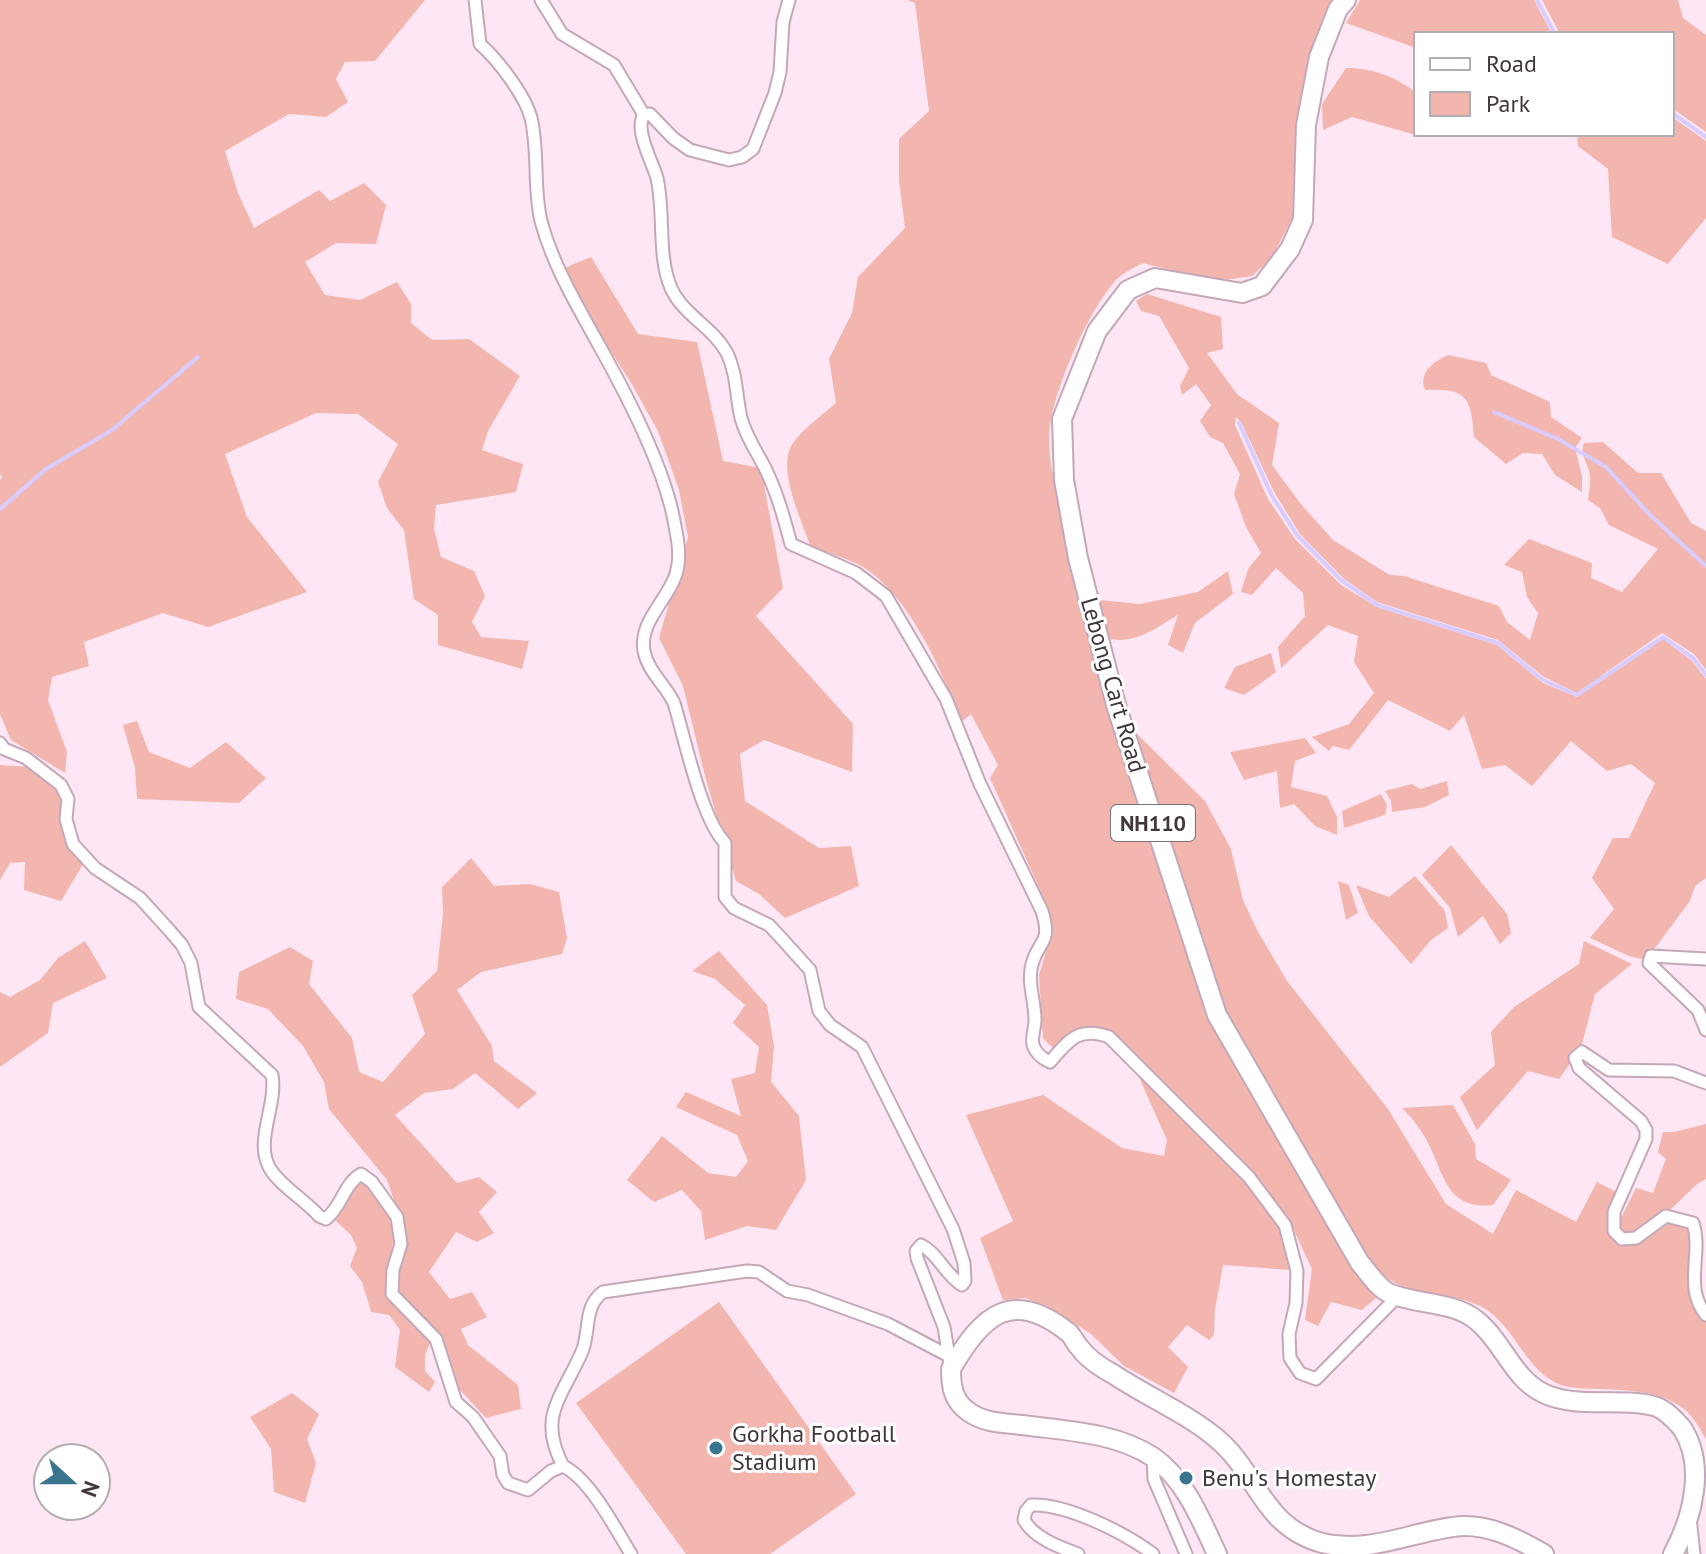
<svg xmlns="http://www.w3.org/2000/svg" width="1706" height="1554" font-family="'PT Sans',sans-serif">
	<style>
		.green { fill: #f2b6af }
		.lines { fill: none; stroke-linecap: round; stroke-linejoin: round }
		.stream { stroke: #d9ccfe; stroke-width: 4 }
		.minor-casing { stroke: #c4a8b9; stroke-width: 15 }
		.trunk-casing { stroke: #c4a8b9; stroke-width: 22 }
		.minor { stroke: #fff; stroke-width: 11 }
		.trunk { stroke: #fff; stroke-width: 18 }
		.poi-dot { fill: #3b748e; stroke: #fff; stroke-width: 3 }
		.labels { text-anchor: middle; stroke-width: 6; stroke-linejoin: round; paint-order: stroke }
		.shield { fill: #fff; stroke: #7a7277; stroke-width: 2 }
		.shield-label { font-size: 22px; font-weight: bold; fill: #41363d }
		.street-label { font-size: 24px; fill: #41363d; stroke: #fff }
		.poi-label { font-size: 24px; fill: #41363d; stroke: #fff; text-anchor: start }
	</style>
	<rect width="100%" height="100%" fill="#fee6f4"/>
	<g class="green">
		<polygon points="0,0 425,0 375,61 345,62 336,79 348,102 326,117 289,114 225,151 238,193 254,228 319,190 330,201 364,183 386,205 376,244 336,243 305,262 325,295 360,300 397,282 411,304 411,323 432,340 469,339 520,376 488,431 482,450 523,464 516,492 436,505 434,529 441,557 474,571 485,596 472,622 481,637 529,641 522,669 438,645 438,615 414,599 404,530 387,508 378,482 398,444 358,414 316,413 225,454 247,517 307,592 208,627 163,613 84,642 89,666 52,677 48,700 67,752 65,773 11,740 0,714 0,480 2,477 0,474"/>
		<path d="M 907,0 L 1340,0 L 1295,213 L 1271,259 L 1252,276 L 1218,281 L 1142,263 C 1134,268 1123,273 1116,280 C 1088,311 1052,392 1049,434 C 1049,445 1050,456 1051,466 L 1107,707 L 1163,882 L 1212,1021 L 1377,1297 L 1362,1310 L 1331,1302 L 1318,1326 L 1305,1320 L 1312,1269 L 1291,1224 L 1253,1174 L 1121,1039 C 1093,1018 1076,1023 1055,1050 L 1043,1038 L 1039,975 L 1053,927 L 1049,910 L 990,778 L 998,765 L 971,714 L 960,723 C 945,674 908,594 863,567 C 847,558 827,553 811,547 C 801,520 776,467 793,443 C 804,428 822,415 836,403 L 829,359 L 852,313 L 858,277 L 905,228 L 899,180 L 899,139 L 929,111 L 915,3 Z"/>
		<polygon points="1360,0 1534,0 1552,34 1416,34 1416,48 1346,23"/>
		<polygon points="1542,0 1678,0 1683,18 1706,35 1706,132 1672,108 1672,34 1560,34"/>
		<path d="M 1346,68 C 1372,68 1391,75 1413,90 L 1416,94 L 1416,134 L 1423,134 L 1423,137 L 1352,117 L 1323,130 L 1322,104 Z"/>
		<polygon points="1672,117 1706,141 1706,218 1668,264 1612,237 1608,169 1578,146 1577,134 1672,134"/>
		<polygon points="591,257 638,334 697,342 723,461 761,468 783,588 756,616 853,724 852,772 764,740 740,754 745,801 819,848 851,846 859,886 785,918 759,894 736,881 706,780 683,686 659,638 688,537 679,490 658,431 630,381 577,299 564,268"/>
		<path d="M 1147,294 L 1221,317 L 1223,349 L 1207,353 L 1237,394 L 1279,423 L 1272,465 L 1300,503 L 1333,540 L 1390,575 L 1404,576 L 1499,606 L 1507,622 L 1530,640 L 1538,613 L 1527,597 L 1522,572 L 1504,565 L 1529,539 L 1592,563 L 1591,578 L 1622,592 L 1658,549 L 1609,525 L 1600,508 L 1588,500 C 1589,490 1592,481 1589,471 C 1586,460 1580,455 1584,443 L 1603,442 L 1638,473 L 1661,473 L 1691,523 L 1706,531 L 1706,670 L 1694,654 L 1662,633 L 1577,693 L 1544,677 L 1498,640 L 1377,602 L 1343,578 L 1300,534 L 1274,492 L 1241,422 L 1236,417 L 1235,425 L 1268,499 L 1295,539 L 1341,585 L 1377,607 L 1497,645 L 1543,683 L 1577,697 L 1663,639 L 1692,661 L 1706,679 L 1706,878 L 1695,886 L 1690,901 L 1646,960 L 1629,956 L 1590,938 L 1614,909 L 1592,878 L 1613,838 L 1629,838 L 1655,783 L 1631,764 L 1607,771 L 1571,741 L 1532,786 L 1505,765 L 1482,769 L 1464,715 L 1450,731 L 1388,700 L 1349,750 L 1333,746 L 1329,751 L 1312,737 L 1349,724 L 1374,693 L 1354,662 L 1358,636 L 1328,625 L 1281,668 L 1278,647 L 1305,616 L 1303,593 L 1276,568 L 1252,595 L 1241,592 L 1248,569 L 1261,553 L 1246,527 L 1234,494 L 1240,474 L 1223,443 L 1210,437 L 1200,421 L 1211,405 L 1196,384 L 1182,395 L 1180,386 L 1189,368 L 1159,316 L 1141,311 L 1136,301 Z"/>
		<path d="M 1448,355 L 1486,363 L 1491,375 L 1550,402 L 1551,417 L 1582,438 L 1575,448 L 1582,476 L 1582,492 L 1555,475 L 1542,454 L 1523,453 L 1506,464 L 1474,437 C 1471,397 1467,388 1425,390 C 1418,373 1434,361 1448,355 Z"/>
		<path d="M 1228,571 L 1233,594 L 1195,623 L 1183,653 L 1168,645 L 1178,615 C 1155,628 1134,646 1106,638 L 1099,600 L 1140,604 L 1198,592 Z"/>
		<polygon points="1271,653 1276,672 1244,695 1224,688 1235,667"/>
		<polygon points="137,721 149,752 190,768 226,742 266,778 239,803 137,799 135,768 123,725"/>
		<path d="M 1132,729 L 1205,801 L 1231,849 L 1243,900 L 1257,930 L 1287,981 L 1388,1109 L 1446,1204 L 1493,1234 L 1516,1190 L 1576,1222 L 1597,1182 L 1620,1194 L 1611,1212 L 1621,1241 L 1667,1219 L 1691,1224 C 1691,1256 1683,1296 1706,1321 L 1706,1439 C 1700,1429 1693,1416 1684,1409 C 1660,1390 1625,1390 1596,1389 C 1581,1388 1567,1389 1554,1382 C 1524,1365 1514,1328 1487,1310 C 1460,1293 1426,1297 1398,1284 C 1385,1279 1376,1267 1367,1256 L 1221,1012 Z"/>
		<polygon points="1305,738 1316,753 1295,761 1291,787 1327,796 1337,817 1337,835 1315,826 1294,804 1280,808 1277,771 1244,780 1230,752"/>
		<path d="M 0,765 L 30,767 L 61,792 C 66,823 57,838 85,861 L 61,901 L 24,890 L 25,862 L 10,863 L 0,880 Z"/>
		<polygon points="1447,781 1449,795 1425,807 1392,812 1391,801 1385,791 1412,784 1420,789"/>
		<polygon points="1381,794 1387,805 1385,815 1344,828 1342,811"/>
		<polygon points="1451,845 1507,914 1511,933 1500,944 1483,916 1458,937 1450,908 1422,875"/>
		<polygon points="471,858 494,886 530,884 559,892 567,938 562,954 481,972 457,990 492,1046 494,1061 537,1093 518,1109 475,1073 453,1089 424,1093 395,1115 457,1183 479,1177 497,1192 479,1212 494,1233 477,1242 456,1232 429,1272 450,1299 472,1292 487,1317 461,1329 468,1345 518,1385 521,1409 486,1418 459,1389 447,1358 396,1291 398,1212 387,1180 329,1109 324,1082 303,1046 268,1009 236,999 239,972 290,947 313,961 309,984 352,1038 359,1072 383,1082 425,1034 412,995 437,971 443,914 442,887"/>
		<polygon points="1415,876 1445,911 1448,928 1431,940 1411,964 1369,916 1356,885 1389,897"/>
		<polygon points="1338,881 1349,885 1358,913 1346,920"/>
		<polygon points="85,941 107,978 53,1003 48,1033 0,1067 0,992 10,997 40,980 58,958"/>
		<polygon points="1584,941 1632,964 1595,994 1581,1048 1559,1079 1528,1071 1477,1130 1460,1097 1495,1065 1491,1032 1514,1007 1579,964"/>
		<polygon points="719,951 767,1005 774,1046 771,1082 799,1116 806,1180 776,1230 747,1226 705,1240 701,1211 682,1190 654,1202 627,1180 662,1136 708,1173 736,1177 748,1161 737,1135 676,1107 686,1092 741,1116 731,1079 755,1073 759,1047 733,1023 745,1005 715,979 692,971"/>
		<polygon points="1138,1075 1243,1180 1280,1227 1291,1270 1223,1265 1215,1310 1214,1335 1209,1340 1187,1325 1168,1347 1188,1367 1174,1393 1124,1366 1091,1334 1047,1306 1025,1298 1003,1300 980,1238 1013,1221 966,1115 1043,1095 1122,1148 1164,1156 1167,1140"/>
		<path d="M 1453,1105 L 1475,1144 L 1476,1159 L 1511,1180 L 1493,1205 C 1450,1210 1445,1180 1431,1149 C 1424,1133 1414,1120 1402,1108 Z"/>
		<polygon points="1706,1124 1706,1179 1697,1184 1666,1214 1635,1236 1625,1234 1618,1224 1636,1188 1653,1193 1666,1159 1658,1152 1663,1132 1674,1132"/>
		<polygon points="356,1183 364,1184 390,1217 394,1236 388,1274 389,1298 431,1341 425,1355 425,1371 435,1382 429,1392 395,1367 400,1330 389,1315 371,1312 362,1282 350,1266 357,1248 351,1235 336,1221"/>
		<polygon points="719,1302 856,1494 770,1554 686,1554 576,1403"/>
		<polygon points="292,1393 319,1414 307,1439 316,1463 305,1503 274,1492 271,1449 250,1417"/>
	</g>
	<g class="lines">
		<g class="stream">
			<polyline points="1537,0 1555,34"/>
			<polyline points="1672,113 1706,137"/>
			<polyline points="1494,412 1558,439 1606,467 1650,515 1706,566"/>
			<polyline points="1239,423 1272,496 1297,535 1341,580 1377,605 1498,643 1543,680 1577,695 1663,637 1693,658 1706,675"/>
			<polyline points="0,509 46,469 112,430 198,357"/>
		</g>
		<g class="minor-casing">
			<g id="minor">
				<path d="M 475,0 L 480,44 C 498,60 525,95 531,118 C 539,151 533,188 541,221 C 553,266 578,307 600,347 C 628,397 666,470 675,526 C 678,541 681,558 676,574 C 668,600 639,621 644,651 C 648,672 665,684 674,703 C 685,739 701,818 725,843 L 725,897 L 734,908 L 769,925 L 782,939 L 810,970 L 819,1011 L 830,1025 L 862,1047 L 953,1229 L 964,1263 L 965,1281 L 962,1285 C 945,1275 938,1253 921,1245 L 916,1251 L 917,1258 L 944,1327 L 951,1369"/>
				<polyline points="541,0 562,34 614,65 644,115"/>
				<path d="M 789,0 L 783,22 L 780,72 L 775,93 L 753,149 L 742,157 L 729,160 L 690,150 L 673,138 L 650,114 L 644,115 C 634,129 652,161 657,178 C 665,213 657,255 671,288 C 683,315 713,327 727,353 C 737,374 736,396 741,418 C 746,437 757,452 765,468 C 777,492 784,518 791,544 L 856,573 L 886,596 L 946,699 L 980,784 L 1042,911 C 1052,944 1039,939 1032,964 C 1027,982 1035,1001 1035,1020 C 1035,1028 1031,1038 1033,1045 C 1036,1054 1043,1059 1050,1062 C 1069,1040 1079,1026 1109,1037 L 1249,1177 L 1285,1225 L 1297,1271 L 1296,1303 L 1289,1334 L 1290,1358 L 1300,1373 L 1316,1379 L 1398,1296"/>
				<path d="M 0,743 L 4,749 L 26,758 L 61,785 L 68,799 L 66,819 L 73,844 L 95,868 L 140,898 L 170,931 L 182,945 L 191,963 L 199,1007 L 272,1075 C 278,1107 251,1145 273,1173 C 286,1190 305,1200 319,1216 L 326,1219 C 342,1206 344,1184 361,1174 L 372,1182 L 397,1217 L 401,1244 L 393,1270 L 392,1294 L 436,1339 L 456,1402 L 473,1417 L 500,1456 L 503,1475 L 508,1483 L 528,1490 L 551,1471 L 563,1466 C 590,1479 615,1528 631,1554"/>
				<polyline points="1706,959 1651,956 1649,963 1698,1010 1706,1030"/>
				<path d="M 1706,1083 L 1674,1071 L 1609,1070 L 1582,1052 L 1575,1058 L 1579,1068 L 1641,1121 L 1646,1130 L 1646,1139 L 1614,1212 L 1614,1231 L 1622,1239 L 1636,1238 L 1666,1216 L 1693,1223 C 1703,1254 1683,1287 1706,1315"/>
				<polyline points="1153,1457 1154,1479 1186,1554"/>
				<path d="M 563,1466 C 557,1454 551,1437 552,1424 C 552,1402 575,1371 583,1349 C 590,1328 584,1306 603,1292 L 747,1271 L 759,1272 L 787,1291 L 808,1295 L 888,1324 L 949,1356"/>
				<polyline points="1690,1518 1694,1554"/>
				<path d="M 1078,1554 C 1059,1547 1034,1538 1024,1520 L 1026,1511 L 1031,1505 C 1066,1503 1125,1533 1153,1554"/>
			</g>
		</g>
		<g class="trunk-casing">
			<g id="trunk">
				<path d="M 1346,0 L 1338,9 L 1319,57 L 1306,125 L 1303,220 L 1290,249 L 1262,286 L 1242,293 L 1155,278 L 1128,290 L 1097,331 L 1062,419 L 1064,480 L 1078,558 L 1116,705 L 1217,1015 L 1360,1263 C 1368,1272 1378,1288 1389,1293 C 1416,1305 1453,1301 1476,1320 C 1503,1341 1513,1380 1545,1394 C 1579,1409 1619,1397 1654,1406 C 1665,1409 1675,1420 1682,1428 C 1706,1465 1693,1517 1673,1554"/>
				<path d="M 1217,1554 C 1201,1520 1185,1479 1153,1457 C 1115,1432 1066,1431 1022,1425 C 1004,1423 984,1423 969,1412 C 953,1401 951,1387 951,1369 C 982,1315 1012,1287 1069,1333 C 1074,1338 1075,1343 1080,1348 C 1087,1358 1102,1368 1113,1374 C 1146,1396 1186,1413 1216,1438 C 1258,1472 1261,1526 1322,1543 C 1368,1554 1408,1533 1453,1527 C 1485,1522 1517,1538 1544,1554"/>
			</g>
		</g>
		<use href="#minor" class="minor"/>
		<use href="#trunk" class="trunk"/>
	</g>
	<g class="poi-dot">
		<circle cx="716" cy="1448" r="8"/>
		<circle cx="1186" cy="1478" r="8"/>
	</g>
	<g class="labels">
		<rect class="shield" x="1111" y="805" width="84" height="36" rx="6"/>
		<g class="shield-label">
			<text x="1153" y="831">NH110</text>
		</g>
		<g class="street-label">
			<text transform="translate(1113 685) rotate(74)" y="8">Lebong Cart Road</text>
		</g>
		<g class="poi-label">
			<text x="732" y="1442">Gorkha Football<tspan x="732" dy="28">Stadium</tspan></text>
			<text x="1202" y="1486">Benu's Homestay</text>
		</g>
	</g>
	<rect x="1414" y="32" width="260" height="104" fill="#ffffff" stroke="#b3afb1" stroke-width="2"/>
	<rect x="1430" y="58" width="40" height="12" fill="#ffffff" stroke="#b3afb1" stroke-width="2"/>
	<text x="1486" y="72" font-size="24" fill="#41363d">Road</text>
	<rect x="1430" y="92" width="40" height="24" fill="#f2b6af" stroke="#b3afb1" stroke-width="2"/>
	<text x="1486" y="112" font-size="24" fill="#41363d">Park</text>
	<g transform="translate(72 1482) rotate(111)"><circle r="38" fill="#ffffff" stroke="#b3afb1" stroke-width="2"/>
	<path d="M0-6L14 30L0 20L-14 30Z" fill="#3b748e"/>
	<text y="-12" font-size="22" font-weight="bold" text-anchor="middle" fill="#41363d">N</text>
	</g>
</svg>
